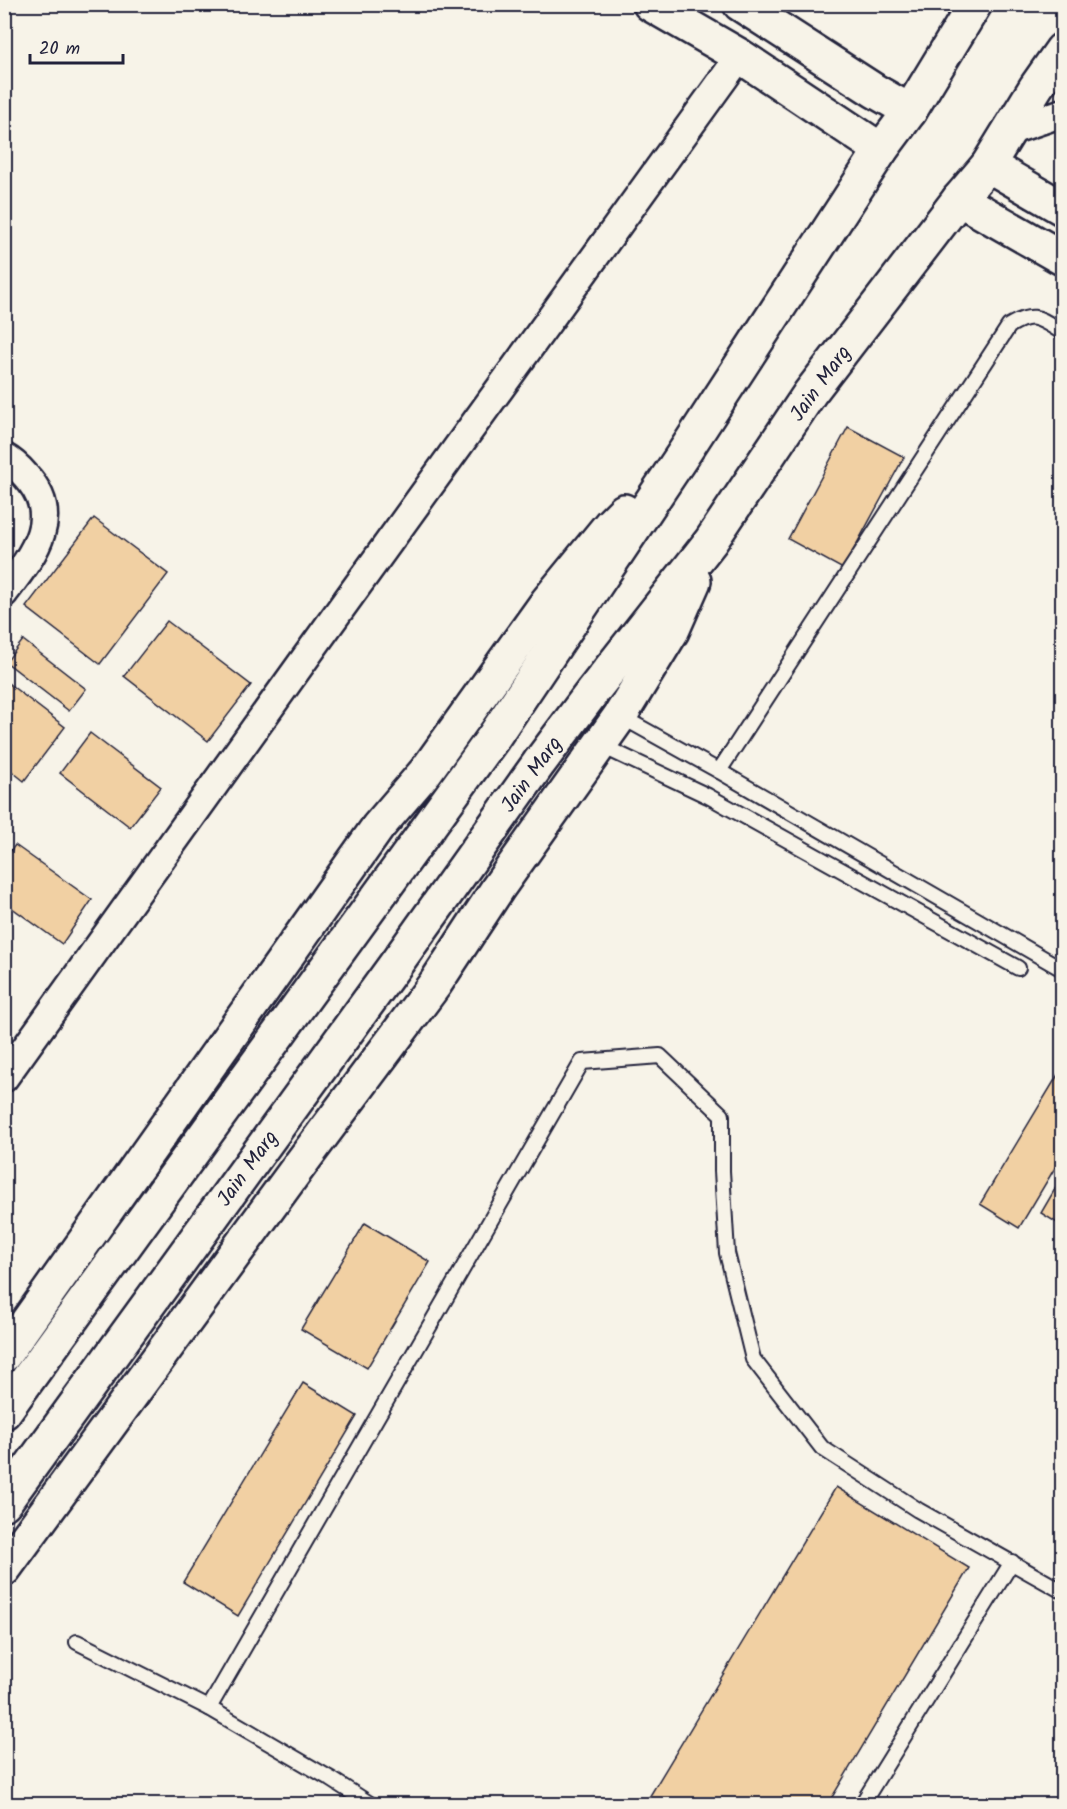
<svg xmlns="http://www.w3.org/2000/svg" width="1067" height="1809" font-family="Kalam,sans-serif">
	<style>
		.building { fill: #f1d0a3; stroke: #22223b; stroke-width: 1.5 }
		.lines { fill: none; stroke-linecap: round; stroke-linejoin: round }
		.lane-casing { stroke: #22223b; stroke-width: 18 }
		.street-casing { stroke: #22223b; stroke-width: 32 }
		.secondary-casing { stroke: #22223b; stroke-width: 38 }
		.lane { stroke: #f7f3e8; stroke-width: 14 }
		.street { stroke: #f7f3e8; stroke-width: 27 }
		.secondary { stroke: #f7f3e8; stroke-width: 33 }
		.labels { text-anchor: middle; stroke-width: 4.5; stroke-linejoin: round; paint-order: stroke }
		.street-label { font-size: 21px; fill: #22223b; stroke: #f7f3e8 }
	</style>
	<rect width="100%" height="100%" fill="#f7f3e8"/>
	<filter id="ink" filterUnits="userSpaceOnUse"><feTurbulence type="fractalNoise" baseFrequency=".0167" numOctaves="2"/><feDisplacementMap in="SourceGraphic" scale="12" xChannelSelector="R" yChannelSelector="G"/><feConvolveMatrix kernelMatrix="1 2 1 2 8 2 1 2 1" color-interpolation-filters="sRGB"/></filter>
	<g filter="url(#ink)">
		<g class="building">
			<polygon points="848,427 904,457 843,569 788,539"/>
			<polygon points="94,518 168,574 100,664 26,607"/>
			<polygon points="167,621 251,685 208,741 124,676"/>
			<polygon points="23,640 86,689 69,711 6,662"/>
			<polygon points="4,680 65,727 24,781 4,765"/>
			<polygon points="90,733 161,787 130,827 60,773"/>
			<polygon points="15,845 92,900 62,944 4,902 4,860"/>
			<polygon points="1062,1068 1062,1156 1019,1228 980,1204"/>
			<polygon points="1062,1177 1062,1226 1041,1213"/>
			<polygon points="365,1223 430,1262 367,1368 301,1329"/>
			<polygon points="303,1383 357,1416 238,1616 183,1582"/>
			<polygon points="836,1487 969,1568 828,1804 645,1804"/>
		</g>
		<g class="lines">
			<g class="lane-casing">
				<g id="lane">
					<polyline points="620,716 719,771 1062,969"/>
					<polyline points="600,745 708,796 1018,968"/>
					<path d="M 719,771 L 1009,326 C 1034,311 1039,318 1062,332"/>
					<polyline points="77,1642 209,1708 331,1779 370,1804"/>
					<polyline points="209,1708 582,1062 660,1056 722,1115 722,1171 727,1253 753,1359 822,1448 918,1510 1062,1591"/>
					<polyline points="862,1804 1012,1562"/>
				</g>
			</g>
			<g class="street-casing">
				<g id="street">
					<polyline points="1009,131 1062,113"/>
					<path d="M 4,457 C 13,462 19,468 25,475 C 65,517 32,556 4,593"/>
					<polyline points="4,1078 329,625 740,56"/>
				</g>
			</g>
			<g class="secondary-casing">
				<g id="secondary">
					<polyline points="650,4 740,56 881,150"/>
					<polyline points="740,4 875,91 910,111"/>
					<polyline points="988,165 1062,208"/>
					<polyline points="959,199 1062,258"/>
					<polyline points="4,1355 378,827 426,771 547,602 610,525 624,511"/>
					<polyline points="4,1412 493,738 682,456 881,150 910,111 975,4"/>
					<polyline points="4,1503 398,961 539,763 593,691 711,541 810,393 959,199 988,165 1036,87 1062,50"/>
					<polyline points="4,1569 299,1166 435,984 498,888 620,716 672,631 694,581"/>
				</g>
			</g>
			<use href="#lane" class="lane"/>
			<use href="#street" class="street"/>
			<use href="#secondary" class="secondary"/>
		</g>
	</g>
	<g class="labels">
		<g class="street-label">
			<text transform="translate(820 383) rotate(-54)" y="7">Jain Marg</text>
			<text transform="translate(531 774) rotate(-54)" y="7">Jain Marg</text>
			<text transform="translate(247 1168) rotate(-54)" y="7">Jain Marg</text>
		</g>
	</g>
	<rect width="1067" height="1809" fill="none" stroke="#f7f3e8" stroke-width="24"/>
	<rect x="12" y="12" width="1043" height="1785" fill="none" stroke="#22223b" stroke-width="2" filter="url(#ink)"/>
	<path d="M30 54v9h93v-9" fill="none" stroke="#22223b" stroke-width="3"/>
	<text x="39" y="54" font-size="18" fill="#22223b" stroke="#f7f3e8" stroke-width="4.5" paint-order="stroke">20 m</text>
</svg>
